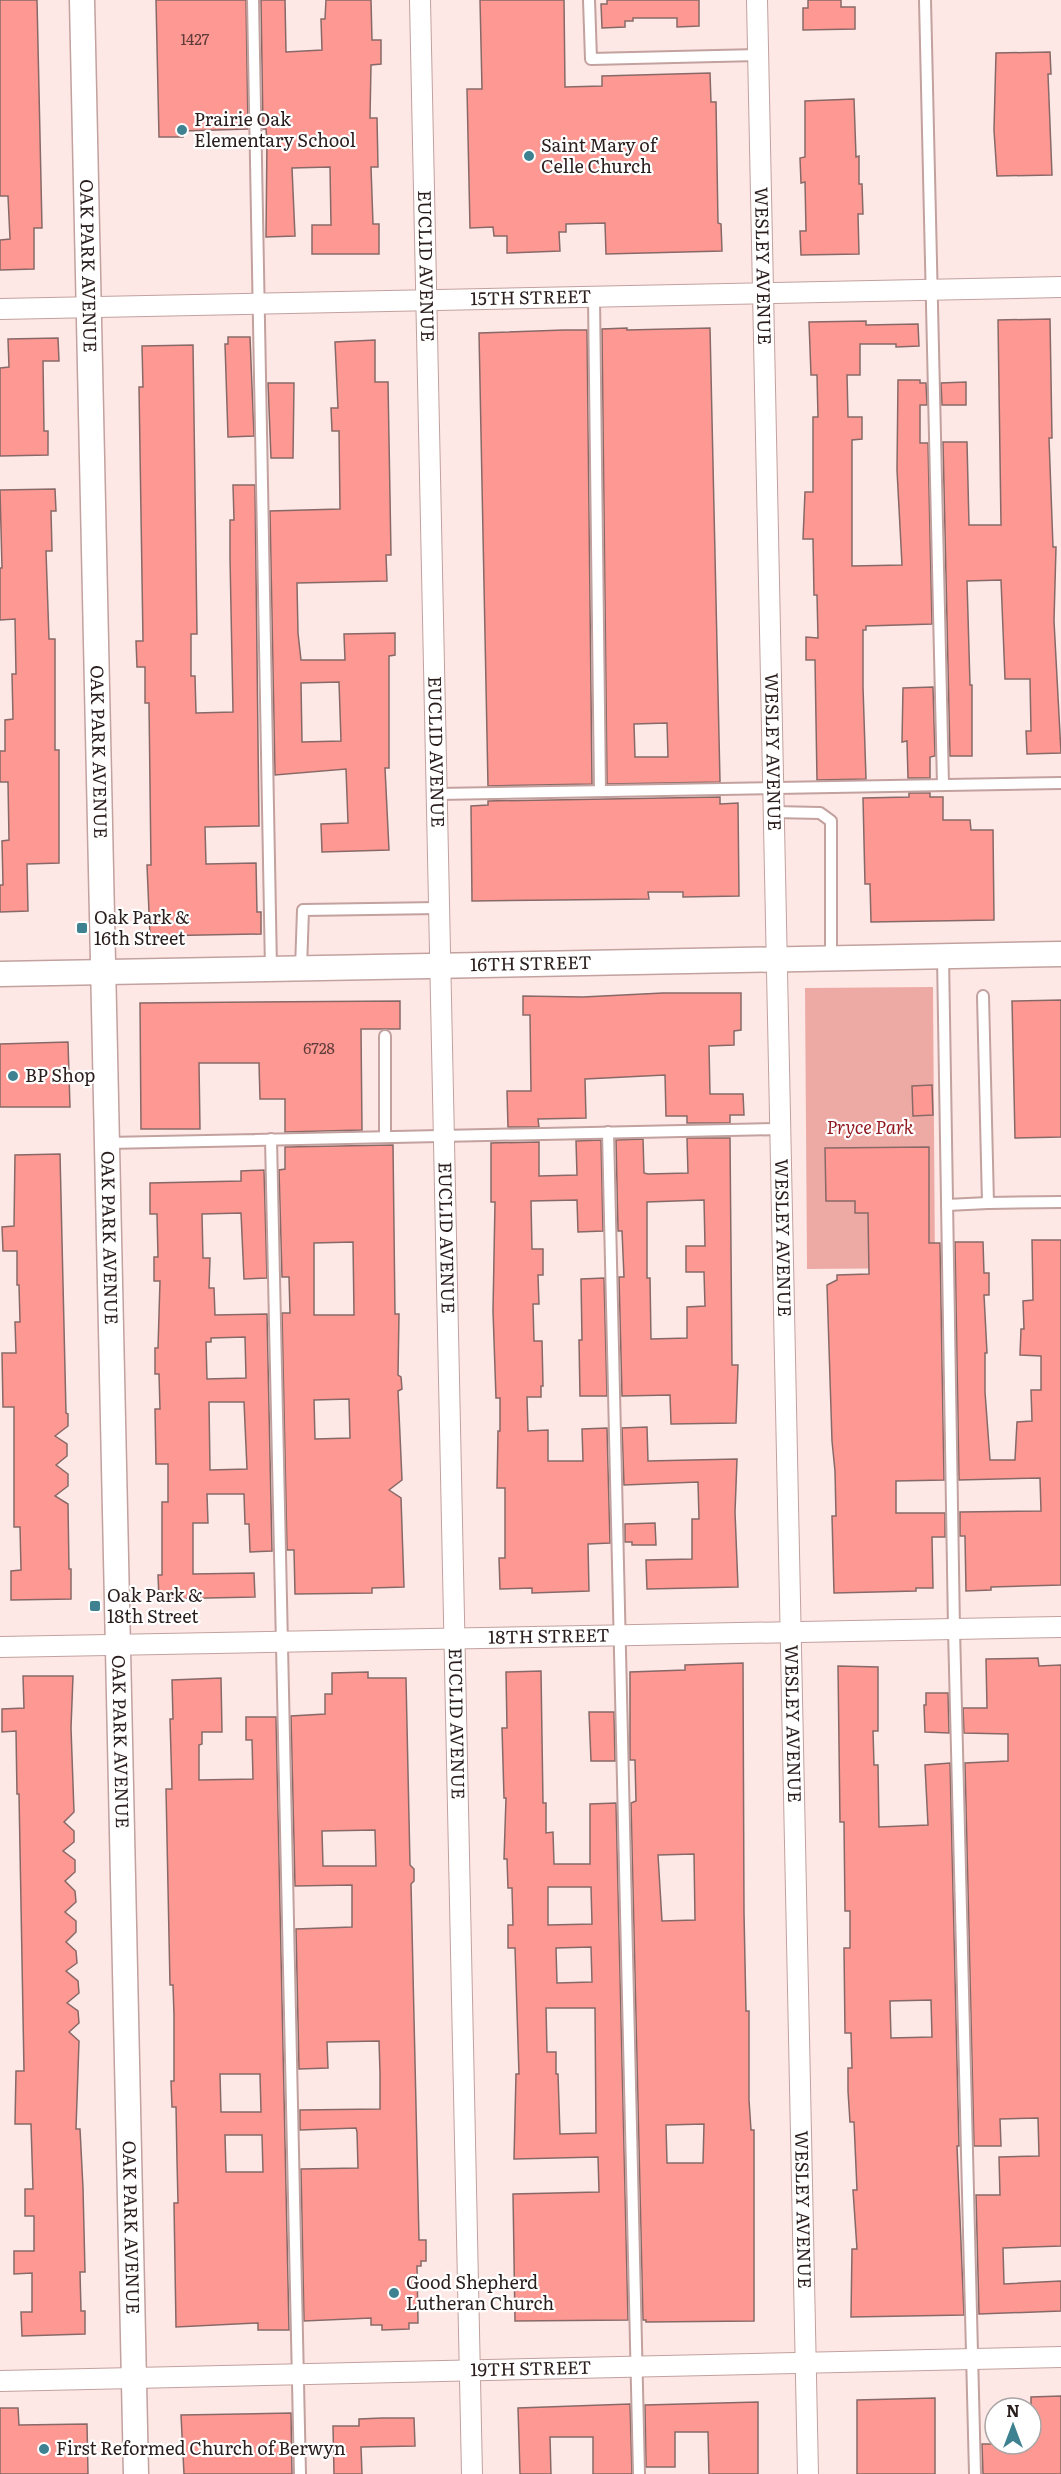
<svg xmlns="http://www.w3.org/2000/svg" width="1061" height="2474" font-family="Literata,serif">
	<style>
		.green { fill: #edaaa5 }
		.building { fill: #fe9892; stroke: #886967; stroke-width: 1.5; fill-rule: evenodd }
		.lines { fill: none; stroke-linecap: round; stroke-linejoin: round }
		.service-casing { stroke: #c2a19e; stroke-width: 14 }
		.minor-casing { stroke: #c2a19e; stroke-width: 22 }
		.tertiary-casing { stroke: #c2a19e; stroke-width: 27 }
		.service { stroke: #fff; stroke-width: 10 }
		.minor { stroke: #fff; stroke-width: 20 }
		.tertiary { stroke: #fff; stroke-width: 24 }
		.poi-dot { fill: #3e8191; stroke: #fff; stroke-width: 2 }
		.labels { text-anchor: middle; stroke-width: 4.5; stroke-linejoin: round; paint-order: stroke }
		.number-label { font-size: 15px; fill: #5f3c3a }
		.poi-label { font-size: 18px; fill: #2a1e1d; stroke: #fff; text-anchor: start }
		.street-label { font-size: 18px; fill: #2a1e1d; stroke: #fff }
		.park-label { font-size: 18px; font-style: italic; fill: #911a21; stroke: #fff }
	</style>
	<rect width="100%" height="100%" fill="#fde8e6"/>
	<polygon class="green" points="933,987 935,1268 807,1269 805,988"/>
	<g class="building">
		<polygon points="0,0 37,0 42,228 34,228 34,269 0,270 0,240 10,239 8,196 0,196"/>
		<polygon points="156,0 246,0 248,129 183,131 183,137 159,137"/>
		<polygon points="261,0 285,0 286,52 322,50 321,19 325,19 326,0 371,0 372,40 381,40 381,64 371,65 370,118 377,118 378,167 371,167 373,224 379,224 379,254 312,254 312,225 331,225 330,167 292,168 295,236 266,237 267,140 266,129 263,129"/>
		<polygon points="480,0 564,0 565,87 602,86 602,76 710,73 711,102 716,102 718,223 721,224 722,251 606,254 605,223 566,224 566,232 559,232 560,251 507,253 507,236 494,236 493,227 470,228 467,89 482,89"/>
		<polygon points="607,0 699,0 699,26 677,27 677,18 633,18 633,21 625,21 625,27 602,28 601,4 607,4"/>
		<polygon points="808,0 841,0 841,7 855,7 855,29 803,30 803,8 808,8"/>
		<polygon points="1050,52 1051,74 1048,74 1052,175 997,176 994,130 996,53"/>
		<polygon points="854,99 856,157 859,156 859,184 862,184 863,214 858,214 859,254 801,255 800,231 806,231 805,182 801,183 800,158 805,157 805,101"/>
		<polygon points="1050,319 1052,438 1049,438 1053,547 1056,547 1054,621 1061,753 1027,754 1026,731 1031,731 1030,679 1005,679 1001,580 967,581 970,685 972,685 972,756 950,756 943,442 967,442 969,525 1001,525 998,320"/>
		<polygon points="866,321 866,325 918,324 919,346 896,347 896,344 860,344 860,375 847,375 848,417 862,417 862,439 852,440 852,566 902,565 897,470 898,380 920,380 920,383 926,383 927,405 920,405 920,443 928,443 932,624 866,626 866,630 863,630 863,687 866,779 817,780 815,660 806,660 806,637 818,638 817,595 814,595 813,539 803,539 805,492 813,492 813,417 818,417 817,375 811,375 809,322"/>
		<path d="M 627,328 L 627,330 L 710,328 L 720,782 L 607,784 L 602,329 ZM 667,723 L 668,757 L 635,757 L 634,724 Z"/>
		<polygon points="564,330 587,330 592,784 488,786 479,333"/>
		<polygon points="228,337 250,337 254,436 228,437 225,344 228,344"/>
		<polygon points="58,338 59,361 43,361 44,431 48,431 48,455 0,456 0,368 9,367 8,339"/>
		<path d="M 375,340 L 375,382 L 388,382 L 391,555 L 386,555 L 387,581 L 297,583 L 298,633 L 301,660 L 345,660 L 344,634 L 395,633 L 395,655 L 389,656 L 389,768 L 385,768 L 389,850 L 322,852 L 321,824 L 348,823 L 346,769 L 275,775 L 270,511 L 340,509 L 339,431 L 332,431 L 331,408 L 338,408 L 335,342 ZM 339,682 L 341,741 L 302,742 L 301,683 Z"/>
		<polygon points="193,345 197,634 191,634 191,676 195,676 196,713 233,712 230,558 230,520 234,520 233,485 255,485 259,826 205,827 206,864 256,863 257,912 261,912 261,934 150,936 147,865 151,865 149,703 145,703 145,667 137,667 136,641 143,641 139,387 143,387 142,346"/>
		<polygon points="966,382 966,405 942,405 941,383"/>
		<polygon points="268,383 294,383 293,458 271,458"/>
		<polygon points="55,489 56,511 51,511 52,551 46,551 49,639 55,639 55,750 59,750 59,863 27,864 28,911 0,912 0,885 3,885 2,841 9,840 8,782 0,782 0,751 5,751 5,720 13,719 12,674 16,674 15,619 0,620 0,568 2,568 0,490"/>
		<polygon points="933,687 935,756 930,757 930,778 908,778 907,741 902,742 903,688"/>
		<polygon points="909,793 930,793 930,797 943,797 943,820 970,820 971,830 993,830 994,920 871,922 870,884 865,884 863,798 909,797"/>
		<polygon points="720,797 720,804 738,803 739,896 683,897 683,892 648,892 649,899 472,901 471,806 488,805 488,801"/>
		<polygon points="663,993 741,993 741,1030 734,1031 734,1045 709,1046 710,1094 743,1094 744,1115 730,1115 730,1123 687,1123 687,1116 666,1116 665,1075 585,1079 586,1118 538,1119 539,1127 508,1127 507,1091 531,1091 530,1015 523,1015 523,996 583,997"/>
		<polygon points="1061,1000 1061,1137 1015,1138 1012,1001"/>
		<polygon points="400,1001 400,1029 361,1029 362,1130 285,1132 285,1099 260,1099 259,1063 199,1063 200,1129 141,1129 140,1003"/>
		<polygon points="68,1042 70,1107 0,1107 0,1044"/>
		<polygon points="932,1085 933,1115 913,1116 912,1086"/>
		<path d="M 687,1138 L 730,1138 L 732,1365 L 738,1365 L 736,1423 L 671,1424 L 670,1395 L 622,1396 L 619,1277 L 624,1277 L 622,1231 L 618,1231 L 616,1140 L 643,1139 L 644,1173 L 648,1174 L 688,1173 ZM 704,1200 L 705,1246 L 686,1246 L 686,1272 L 704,1272 L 705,1306 L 687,1307 L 687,1338 L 651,1339 L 650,1278 L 647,1278 L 647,1202 Z"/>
		<polygon points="601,1140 603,1231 578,1232 577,1200 531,1201 532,1249 543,1249 543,1275 538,1275 539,1304 533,1304 534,1341 542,1341 543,1386 541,1386 541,1397 527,1397 528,1431 548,1430 548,1461 583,1461 582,1429 607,1428 610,1543 588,1544 589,1591 532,1593 532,1588 500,1589 499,1558 505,1558 505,1488 497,1488 498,1431 500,1431 500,1398 496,1398 493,1311 495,1202 491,1202 491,1143 539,1142 539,1176 577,1175 576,1141"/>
		<path d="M 393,1145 L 395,1314 L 399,1314 L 398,1375 L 401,1377 L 402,1389 L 398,1391 L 402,1480 L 389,1490 L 401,1498 L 404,1587 L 372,1588 L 372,1593 L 295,1594 L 294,1550 L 287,1550 L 282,1313 L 290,1313 L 289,1277 L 282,1277 L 279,1170 L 285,1169 L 285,1147 ZM 353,1242 L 354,1315 L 314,1315 L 314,1243 ZM 349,1399 L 350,1438 L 315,1439 L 314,1400 Z"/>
		<polygon points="929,1147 929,1243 940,1243 944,1480 896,1481 896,1513 945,1513 945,1537 932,1537 933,1588 916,1588 916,1591 834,1593 832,1516 836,1516 835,1471 832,1441 827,1285 837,1280 837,1275 869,1274 868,1213 855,1213 855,1201 826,1201 825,1148"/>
		<polygon points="60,1154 66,1413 68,1414 68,1426 55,1436 67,1444 67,1456 56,1465 68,1474 68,1486 55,1496 68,1504 69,1569 71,1569 71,1599 11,1600 11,1571 21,1570 20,1527 14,1527 14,1407 3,1407 2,1353 16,1353 15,1322 20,1322 19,1285 17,1285 17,1251 3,1251 2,1227 14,1226 15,1155"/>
		<path d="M 264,1170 L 267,1278 L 244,1279 L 241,1213 L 202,1214 L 203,1258 L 210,1258 L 209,1288 L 214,1288 L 215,1315 L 267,1314 L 272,1551 L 250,1552 L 249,1524 L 245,1524 L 244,1494 L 207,1494 L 208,1523 L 193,1523 L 193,1574 L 254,1573 L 255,1597 L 159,1599 L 158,1575 L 162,1575 L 162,1502 L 168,1502 L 168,1464 L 156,1464 L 155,1409 L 160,1409 L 159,1374 L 155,1374 L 155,1348 L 158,1348 L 160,1281 L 154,1281 L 154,1257 L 158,1257 L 157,1214 L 150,1214 L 150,1183 L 241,1181 L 241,1171 ZM 245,1337 L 246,1378 L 207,1379 L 206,1342 L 211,1342 L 211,1338 ZM 209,1402 L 244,1402 L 247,1469 L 210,1470 Z"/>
		<polygon points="1032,1240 1061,1240 1061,1585 991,1587 991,1590 966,1591 965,1536 960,1536 960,1512 1041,1511 1040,1478 959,1480 955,1242 983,1242 984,1273 989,1273 989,1295 984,1295 987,1353 985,1353 985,1392 990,1460 1015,1460 1017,1422 1032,1421 1031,1390 1041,1390 1041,1356 1020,1355 1021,1329 1024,1329 1023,1301 1033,1300"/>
		<polygon points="604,1278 607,1396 580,1396 579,1340 582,1340 581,1279"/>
		<polygon points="647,1427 648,1461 737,1459 735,1512 738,1587 647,1589 646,1560 692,1559 692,1519 699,1519 698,1482 624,1485 622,1428"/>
		<polygon points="655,1523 656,1545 632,1545 632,1542 625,1542 625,1524"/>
		<polygon points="1038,1658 1039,1666 1061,1665 1061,2246 1003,2248 1004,2284 1061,2281 1061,2311 979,2314 976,2195 1000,2195 999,2157 1039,2156 1038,2118 1000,2119 1001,2146 974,2146 965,1763 1008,1761 1008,1734 964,1733 963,1708 987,1708 986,1659"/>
		<path d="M 743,1663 L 744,1913 L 746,2011 L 749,2011 L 749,2100 L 751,2130 L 754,2130 L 754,2321 L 646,2322 L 646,2320 L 643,2320 L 631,1803 L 636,1801 L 635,1760 L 630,1760 L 630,1672 L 685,1670 L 685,1665 ZM 694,1854 L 695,1920 L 662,1921 L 658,1855 ZM 704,2124 L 703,2163 L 667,2163 L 666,2125 Z"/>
		<path d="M 838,1666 L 878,1667 L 878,1731 L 873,1731 L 874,1765 L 878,1765 L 879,1827 L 928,1825 L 925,1765 L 950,1763 L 959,2146 L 957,2146 L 964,2315 L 851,2317 L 852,2249 L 857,2249 L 853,2190 L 857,2190 L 854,2122 L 850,2122 L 848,2091 L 848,2068 L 852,2068 L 851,2033 L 845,2033 L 844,1948 L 850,1948 L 850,1911 L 845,1911 L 844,1822 L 840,1822 ZM 931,2000 L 932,2037 L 891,2038 L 890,2001 Z"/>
		<path d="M 541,1671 L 543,1803 L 546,1803 L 546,1833 L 553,1832 L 554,1864 L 590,1864 L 590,1804 L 616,1803 L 628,2320 L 515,2321 L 513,2194 L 599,2192 L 598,2157 L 514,2159 L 516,2074 L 519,2074 L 515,1948 L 508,1948 L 508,1925 L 513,1925 L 512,1888 L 508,1888 L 507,1859 L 504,1859 L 506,1798 L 504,1798 L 502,1728 L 507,1728 L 506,1672 ZM 548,1887 L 591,1887 L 592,1924 L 548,1925 ZM 591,1947 L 592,1982 L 557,1983 L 556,1948 ZM 546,2008 L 595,2008 L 596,2133 L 560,2134 L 558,2074 L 556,2074 L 556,2052 L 547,2052 Z"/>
		<path d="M 368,1672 L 368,1678 L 406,1678 L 410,1865 L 414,1869 L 414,1881 L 411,1884 L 419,2240 L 426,2240 L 426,2261 L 421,2261 L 421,2266 L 417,2266 L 418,2323 L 409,2323 L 409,2329 L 382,2330 L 382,2325 L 371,2325 L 371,2318 L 304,2321 L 301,2169 L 358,2168 L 357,2132 L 356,2128 L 300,2130 L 300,2110 L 380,2109 L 380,2073 L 379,2041 L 327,2042 L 328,2068 L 299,2069 L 296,1929 L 352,1927 L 352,1885 L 295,1886 L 291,1716 L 325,1714 L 325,1694 L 332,1694 L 332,1673 ZM 375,1830 L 376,1866 L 323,1866 L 322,1831 Z"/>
		<polygon points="23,1676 73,1676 71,1728 74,1812 64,1822 74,1831 74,1842 63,1851 75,1860 75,1872 65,1881 75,1891 76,1902 65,1912 76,1921 76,1932 66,1942 76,1951 77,1963 66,1971 78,1981 79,1993 67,2003 78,2011 79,2023 69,2032 79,2041 76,2129 80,2129 83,2188 85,2272 80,2272 81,2311 85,2311 85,2334 22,2336 21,2312 32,2312 32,2273 14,2274 14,2251 34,2251 34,2216 25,2216 25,2189 33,2189 31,2124 15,2124 16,2071 24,2071 19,1794 17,1794 16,1731 2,1732 2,1709 24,1708"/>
		<path d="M 221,1678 L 222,1732 L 202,1732 L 202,1744 L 199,1745 L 199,1780 L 253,1779 L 252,1740 L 246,1740 L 246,1717 L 276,1717 L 289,2330 L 258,2330 L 258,2323 L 176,2327 L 174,2203 L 178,2203 L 177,2161 L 176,2107 L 172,2107 L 171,2081 L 174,2081 L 174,2015 L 173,1985 L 170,1985 L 166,1789 L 172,1789 L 170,1719 L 173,1719 L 172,1680 ZM 220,2074 L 260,2074 L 261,2112 L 221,2112 ZM 225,2135 L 262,2135 L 263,2172 L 226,2172 Z"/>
		<polygon points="926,1693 948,1693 949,1733 925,1732 924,1705 926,1705"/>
		<polygon points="589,1712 614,1712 615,1761 591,1761"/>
		<polygon points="1061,2396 1061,2474 983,2474 982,2444 1031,2444 1031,2397"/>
		<polygon points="935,2398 935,2474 857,2474 857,2400"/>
		<polygon points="758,2402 758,2474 709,2474 708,2432 675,2432 675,2467 646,2467 645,2405"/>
		<polygon points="630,2404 632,2474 593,2474 593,2437 550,2437 551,2474 520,2474 518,2408"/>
		<polygon points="0,2408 18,2408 19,2425 87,2424 88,2474 0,2474"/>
		<polygon points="291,2413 292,2474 184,2474 181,2415"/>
		<polygon points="382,2418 414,2418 415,2446 361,2447 362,2474 334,2474 333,2426 359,2426 359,2419"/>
	</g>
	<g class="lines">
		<g class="service-casing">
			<g id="service">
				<polyline points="253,0 271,969"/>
				<polyline points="589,0 591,59 758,55"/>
				<polyline points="925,0 943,785"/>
				<polyline points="594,297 600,791"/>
				<polyline points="438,794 1061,783"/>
				<polyline points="774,812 820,813 831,821 831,958"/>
				<polyline points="943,956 954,1629 975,2474"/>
				<polyline points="301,968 303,910 439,908"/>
				<polyline points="983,996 988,1203 1061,1202"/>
				<polyline points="385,1036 385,1137"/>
				<polyline points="608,1132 639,2474"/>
				<polyline points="271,1139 300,2474"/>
				<polyline points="107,1143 780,1129"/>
				<polyline points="947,1205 988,1203"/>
			</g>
		</g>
		<g class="minor-casing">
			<g id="minor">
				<path id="s1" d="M 420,0 L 472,2474"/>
				<path id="s2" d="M 757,0 L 808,2474"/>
				<path id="s3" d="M 0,309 L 1061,287"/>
				<path id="s4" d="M 0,1647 L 1061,1627"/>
				<path id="s5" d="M 0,2381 L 1061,2357"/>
			</g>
		</g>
		<g class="tertiary-casing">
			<g id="tertiary">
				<path id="s6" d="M 82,0 L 136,2474"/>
				<path id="s7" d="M 0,974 L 1061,954"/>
			</g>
		</g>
		<use href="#service" class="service"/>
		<use href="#minor" class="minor"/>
		<use href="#tertiary" class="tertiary"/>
	</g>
	<g class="poi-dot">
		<circle cx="182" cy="130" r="6"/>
		<circle cx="529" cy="156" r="6"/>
		<rect x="76" y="922" width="12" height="12" rx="3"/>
		<circle cx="13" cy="1076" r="6"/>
		<rect x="89" y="1600" width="12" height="12" rx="3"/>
		<circle cx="394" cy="2293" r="6"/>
		<circle cx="44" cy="2449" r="6"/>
	</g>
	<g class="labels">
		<g class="number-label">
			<text x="195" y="45">1427</text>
			<text x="319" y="1054">6728</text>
		</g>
		<g class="poi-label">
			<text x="194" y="126">Prairie Oak<tspan x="194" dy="21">Elementary School</tspan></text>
			<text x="541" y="152">Saint Mary of<tspan x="541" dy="21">Celle Church</tspan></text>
			<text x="94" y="924">Oak Park &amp;<tspan x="94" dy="21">16th Street</tspan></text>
			<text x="25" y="1082">BP Shop</text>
			<text x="107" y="1602">Oak Park &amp;<tspan x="107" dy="21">18th Street</tspan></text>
			<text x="406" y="2289">Good Shepherd<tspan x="406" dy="21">Lutheran Church</tspan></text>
			<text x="56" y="2455">First Reformed Church of Berwyn</text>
		</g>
		<g class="street-label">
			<text dy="6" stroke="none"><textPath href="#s6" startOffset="266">OAK PARK AVENUE</textPath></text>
			<text dy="6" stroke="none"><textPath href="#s1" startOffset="266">EUCLID AVENUE</textPath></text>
			<text dy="6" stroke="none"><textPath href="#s2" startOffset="266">WESLEY AVENUE</textPath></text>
			<text dy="6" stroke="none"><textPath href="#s3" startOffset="531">15TH STREET</textPath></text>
			<text dy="6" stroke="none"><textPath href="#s6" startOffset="752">OAK PARK AVENUE</textPath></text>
			<text dy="6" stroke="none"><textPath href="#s1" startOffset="752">EUCLID AVENUE</textPath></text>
			<text dy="6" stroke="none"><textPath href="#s2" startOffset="752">WESLEY AVENUE</textPath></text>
			<text dy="6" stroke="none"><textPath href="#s7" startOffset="531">16TH STREET</textPath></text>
			<text dy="6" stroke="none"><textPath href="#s6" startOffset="1238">OAK PARK AVENUE</textPath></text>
			<text dy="6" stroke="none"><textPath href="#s1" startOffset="1238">EUCLID AVENUE</textPath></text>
			<text dy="6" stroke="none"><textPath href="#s2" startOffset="1238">WESLEY AVENUE</textPath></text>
			<text dy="6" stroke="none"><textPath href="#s4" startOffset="549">18TH STREET</textPath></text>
			<text dy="6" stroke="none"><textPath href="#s1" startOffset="1724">EUCLID AVENUE</textPath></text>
			<text dy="6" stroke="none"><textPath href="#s2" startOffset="1724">WESLEY AVENUE</textPath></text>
			<text dy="6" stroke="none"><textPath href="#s6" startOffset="1742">OAK PARK AVENUE</textPath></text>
			<text dy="6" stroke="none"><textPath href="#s2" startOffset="2210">WESLEY AVENUE</textPath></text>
			<text dy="6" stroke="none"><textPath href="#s6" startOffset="2228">OAK PARK AVENUE</textPath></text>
			<text dy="6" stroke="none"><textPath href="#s5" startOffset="531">19TH STREET</textPath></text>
		</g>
		<g class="park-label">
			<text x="870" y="1134">Pryce Park</text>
		</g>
	</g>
	<g transform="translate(1013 2426)"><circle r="28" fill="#ffffff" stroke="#aaa5a5" stroke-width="1.5"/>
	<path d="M0-4.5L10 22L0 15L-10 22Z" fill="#3e8191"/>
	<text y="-9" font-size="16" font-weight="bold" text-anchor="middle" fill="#2a1e1d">N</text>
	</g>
</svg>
